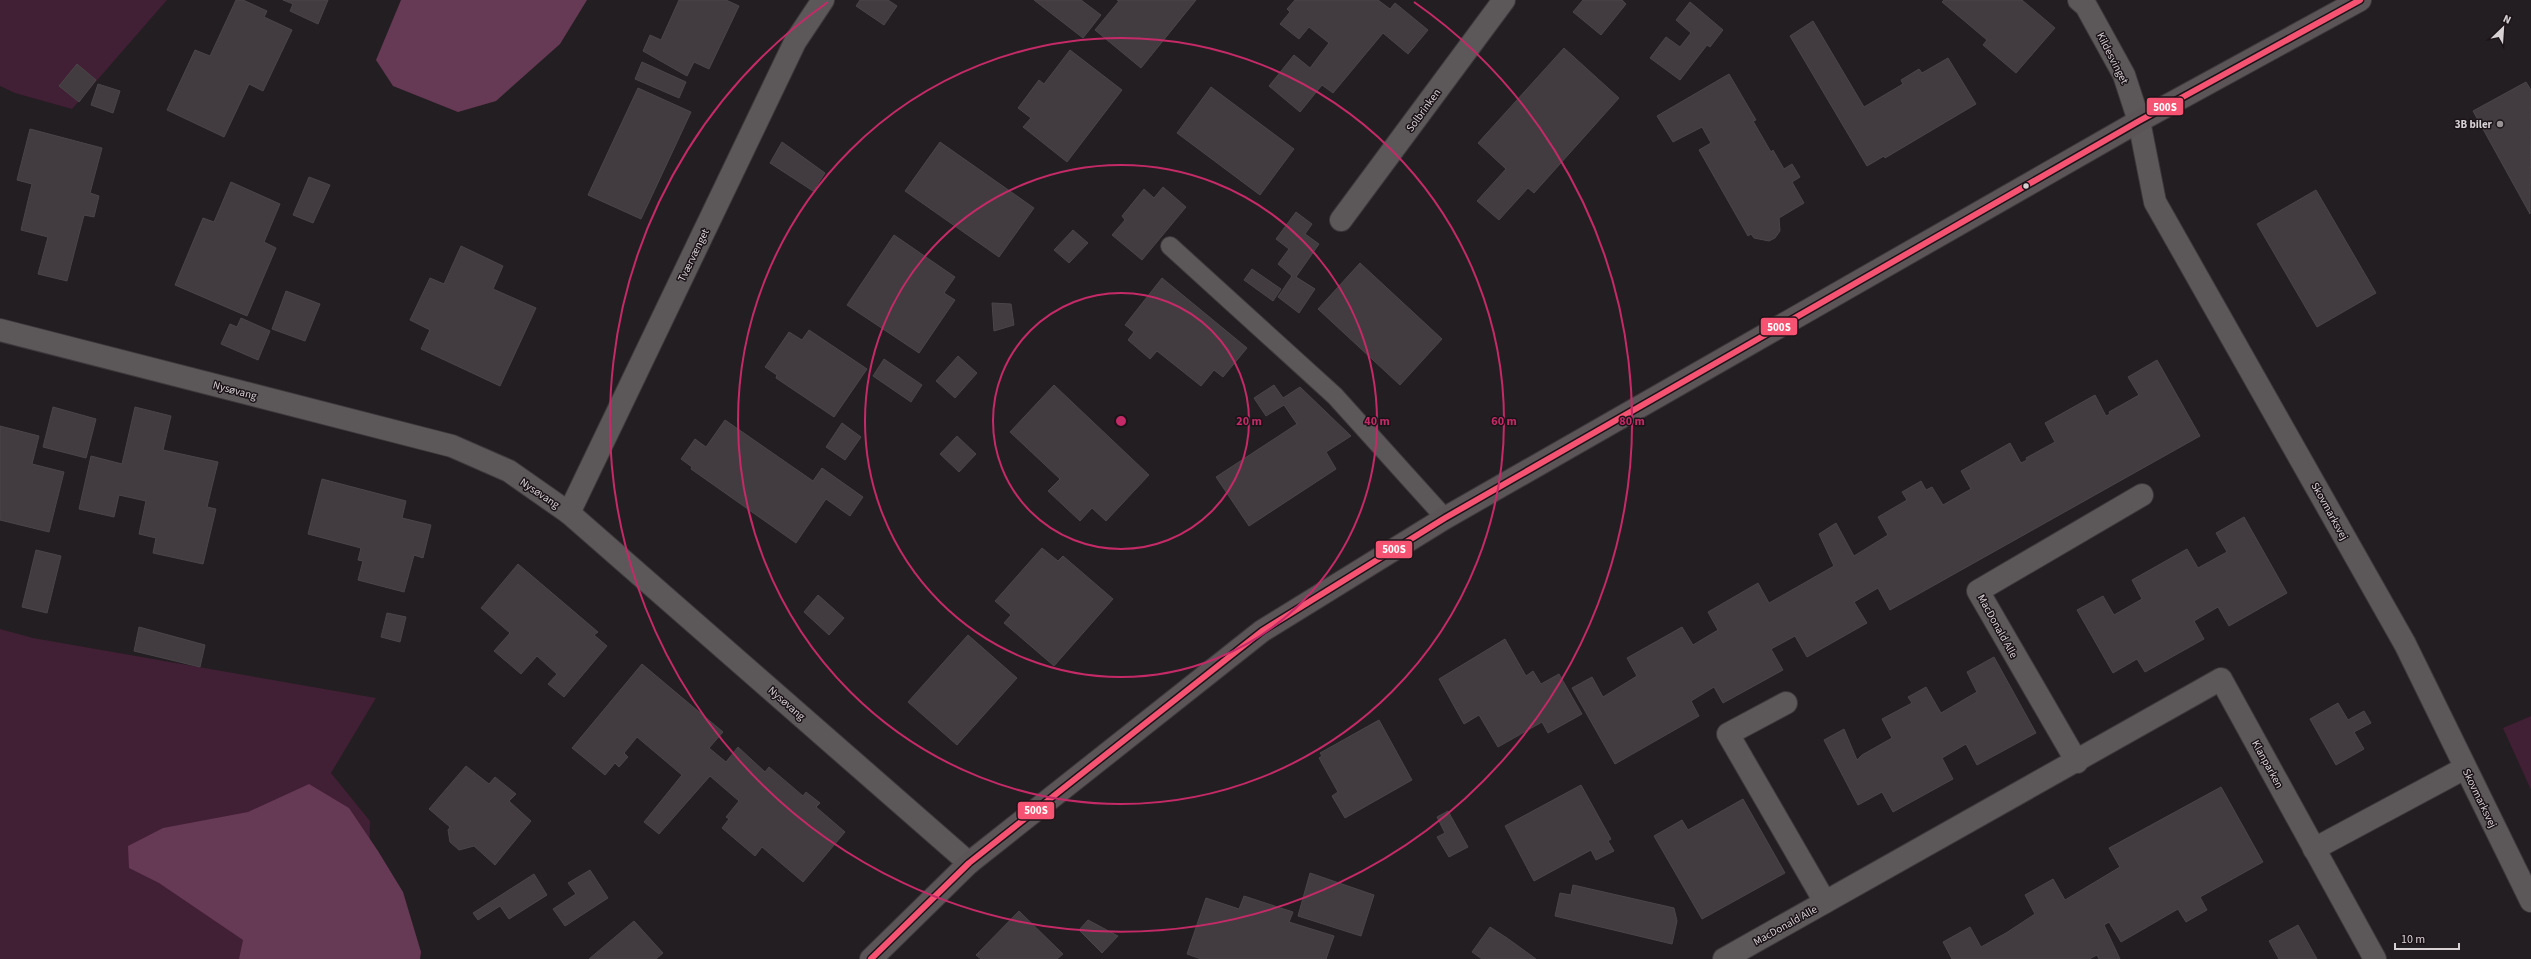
<svg xmlns="http://www.w3.org/2000/svg" width="2531" height="959" font-family="'Source Sans 3',sans-serif">
	<style>
		.green { fill: #411f34 }
		.water { fill: #663955 }
		.building { fill: #423c40; stroke: #4a4548 }
		.lines { fill: none; stroke-linecap: round; stroke-linejoin: round }
		.lane-casing { stroke: #3d383b; stroke-width: 20 }
		.street-casing { stroke: #3d383b; stroke-width: 24 }
		.secondary-casing { stroke: #3d383b; stroke-width: 24 }
		.lane { stroke: #5c585a; stroke-width: 18 }
		.street { stroke: #5c585a; stroke-width: 22 }
		.secondary { stroke: #5b5558; stroke-width: 22 }
		.bus-1-casing { stroke: #1b1318; stroke-width: 9 }
		.bus-1 { stroke: #f65372; stroke-width: 6 }
		.ring { fill: none; stroke: #c42a67; stroke-width: 2 }
		.poi-dot { fill: #989295; stroke: #1b1318; stroke-width: 1.5 }
		.bus-dot { fill: #d7d1d4; stroke: #1b1318; stroke-width: 1.5 }
		.labels { text-anchor: middle; stroke-width: 3; stroke-linejoin: round; paint-order: stroke }
		.street-label { font-size: 11px; fill: #d7d1d4; stroke: #1b1318 }
		.poi-label { font-size: 11px; font-weight: bold; fill: #d7d1d4; stroke: #1b1318; text-anchor: end }
		.centre { fill: #c42a67; stroke: #1b1318; stroke-width: 2 }
		.ring-label { font-size: 12px; text-anchor: middle; font-weight: bold; fill: #c42a67; stroke: #1b1318; stroke-width: 3; stroke-linejoin: round; paint-order: stroke }
		.line-badge { stroke: #1b1318; stroke-width: 1.5 }
		.badge-label { font-size: 11px; text-anchor: middle; font-weight: bold; fill: #fff }
	</style>
	<rect width="100%" height="100%" fill="#231e21"/>
	<g class="green">
		<polygon points="0,0 167,0 72,109 15,93 0,86"/>
		<polygon points="0,629 33,638 376,698 331,773 370,821 368,959 0,959"/>
		<polygon points="2531,716 2531,790 2503,728"/>
	</g>
	<g class="water">
		<polygon points="401,0 587,0 560,44 496,101 458,112 393,86 376,60"/>
		<polygon points="309,784 349,808 378,851 403,892 421,952 420,959 239,959 243,940 159,883 129,868 128,846 163,828 248,812"/>
	</g>
	<g class="building">
		<polygon points="236,0 243,0 267,11 264,17 292,30 263,91 249,84 224,137 167,110 195,50 210,56"/>
		<polygon points="283,0 328,0 318,24 290,11 293,4"/>
		<polygon points="679,0 726,0 739,6 709,69 694,62 687,76 643,51 650,35 661,40"/>
		<polygon points="860,0 888,0 897,6 884,25 856,6"/>
		<polygon points="1034,0 1081,0 1101,15 1083,38"/>
		<polygon points="1117,0 1196,0 1141,68 1095,30 1119,1"/>
		<polygon points="1295,0 1378,0 1390,9 1395,3 1428,30 1408,54 1383,33 1333,93 1322,85 1300,112 1269,86 1294,55 1310,68 1329,43 1309,27 1299,39 1280,24 1290,12 1287,9"/>
		<polygon points="1583,0 1622,0 1626,4 1601,35 1573,12"/>
		<polygon points="1944,0 2022,0 2055,28 2016,73 1983,45 1987,40 1942,2"/>
		<polygon points="1690,2 1723,30 1710,47 1707,45 1680,80 1650,58 1666,37 1680,47 1691,33 1676,20"/>
		<polygon points="1813,21 1864,107 1903,84 1901,80 1919,69 1922,73 1948,58 1976,104 1885,158 1884,156 1867,166 1790,36"/>
		<polygon points="1564,48 1619,98 1534,193 1528,188 1499,220 1477,201 1506,169 1478,143"/>
		<polygon points="1070,50 1122,90 1067,162 1023,127 1031,118 1018,108 1039,80 1044,84"/>
		<polygon points="642,62 686,82 679,98 635,79"/>
		<polygon points="77,64 96,80 79,102 59,86"/>
		<polygon points="1729,74 1756,120 1753,121 1771,152 1773,150 1784,169 1792,164 1800,177 1792,182 1804,203 1779,218 1780,231 1775,238 1769,241 1754,238 1751,234 1748,236 1699,150 1711,143 1702,127 1673,142 1657,116"/>
		<polygon points="2526,82 2531,90 2530,214 2473,111"/>
		<polygon points="98,84 120,91 113,113 91,105"/>
		<polygon points="1211,87 1294,149 1260,195 1177,133"/>
		<polygon points="638,88 691,112 641,219 588,195"/>
		<polygon points="30,129 102,148 90,193 99,196 94,217 84,215 67,281 38,274 48,237 21,230 32,184 17,180"/>
		<polygon points="782,142 825,173 813,191 770,163"/>
		<polygon points="940,142 1034,208 999,257 905,191"/>
		<polygon points="309,177 330,185 313,223 293,215"/>
		<polygon points="231,182 280,204 264,242 276,248 247,316 175,285 203,218 214,222"/>
		<polygon points="1163,187 1186,207 1142,260 1112,235 1125,220 1122,216 1144,189 1154,198"/>
		<polygon points="2316,190 2376,293 2317,327 2257,224"/>
		<polygon points="1296,212 1312,224 1305,234 1319,244 1296,277 1315,289 1299,313 1278,297 1292,276 1278,264 1289,249 1276,239"/>
		<polygon points="1073,230 1088,243 1069,263 1054,250"/>
		<polygon points="894,235 955,277 944,293 955,300 919,353 847,305"/>
		<polygon points="461,246 503,266 493,289 536,308 500,386 421,349 430,330 410,320 430,278 444,284"/>
		<polygon points="1360,263 1442,339 1400,385 1318,309"/>
		<polygon points="1252,269 1281,289 1273,301 1244,280"/>
		<polygon points="1162,278 1247,348 1223,377 1214,370 1201,386 1157,351 1150,359 1128,340 1134,332 1125,325"/>
		<polygon points="286,291 320,304 305,341 272,329"/>
		<polygon points="992,303 1011,304 1014,325 994,331"/>
		<polygon points="241,318 270,331 258,360 221,344 230,324 237,327"/>
		<polygon points="809,330 867,369 834,417 776,378 777,375 765,367 789,332 802,340"/>
		<polygon points="958,356 977,373 955,398 936,381"/>
		<polygon points="884,359 922,385 911,402 873,376"/>
		<polygon points="2157,360 2200,436 1890,610 1878,588 1854,602 1867,623 1807,657 1795,636 1771,649 1783,670 1723,703 1714,687 1691,701 1699,716 1615,764 1572,688 1592,677 1603,697 1637,676 1627,658 1682,627 1693,645 1718,630 1708,612 1758,583 1769,603 1834,566 1819,534 1836,523 1854,556 1888,535 1878,517 1907,500 1902,492 1921,481 1926,490 1932,487 1943,505 1971,489 1961,471 2010,443 2021,463 2027,460 2026,458 2055,442 2045,423 2095,395 2106,416 2110,414 2109,412 2139,395 2128,377"/>
		<polygon points="1054,385 1149,475 1106,521 1092,508 1080,521 1048,491 1060,479 1010,432"/>
		<polygon points="1274,385 1283,398 1300,387 1351,436 1326,452 1336,469 1249,526 1216,477 1297,424 1284,405 1266,416 1254,398"/>
		<polygon points="53,407 96,419 86,458 43,447"/>
		<polygon points="135,407 171,416 163,450 218,462 207,507 216,509 203,564 153,553 156,538 139,534 146,501 119,495 114,517 79,509 91,456 122,464"/>
		<polygon points="725,420 813,481 822,468 863,497 850,516 826,499 796,543 691,469 692,467 681,459 695,439 706,447"/>
		<polygon points="842,423 861,437 845,460 826,447"/>
		<polygon points="0,426 39,436 32,464 64,472 49,532 0,520"/>
		<polygon points="957,436 976,454 959,472 940,454"/>
		<polygon points="322,479 406,501 402,518 431,525 423,558 414,555 404,592 358,580 363,561 358,560 361,548 308,534"/>
		<polygon points="2244,517 2287,593 2229,626 2218,607 2194,621 2204,639 2145,672 2137,659 2113,673 2077,610 2103,596 2114,615 2142,599 2132,580 2187,549 2198,568 2227,552 2216,533"/>
		<polygon points="1042,548 1058,561 1063,556 1113,599 1054,666 1004,623 1011,615 995,601"/>
		<polygon points="36,550 61,556 47,613 22,607"/>
		<polygon points="518,564 598,632 594,635 607,646 564,697 548,684 557,674 537,656 521,674 494,651 510,633 481,608"/>
		<polygon points="818,595 844,618 829,635 804,612"/>
		<polygon points="387,613 406,617 400,642 381,637"/>
		<polygon points="139,627 205,645 200,667 134,651"/>
		<polygon points="968,635 1017,678 957,745 908,702"/>
		<polygon points="1505,639 1526,676 1533,671 1541,684 1559,674 1582,714 1548,733 1542,722 1498,747 1479,715 1464,724 1439,679"/>
		<polygon points="1994,657 2036,733 1977,765 1966,744 1942,758 1953,779 1893,812 1882,792 1858,805 1824,740 1844,729 1857,760 1862,755 1892,738 1882,719 1912,703 1908,697 1926,687 1941,713 1977,692 1967,672"/>
		<polygon points="642,664 723,732 709,748 726,762 738,747 765,772 769,767 803,796 806,792 820,803 816,807 845,832 803,882 762,847 755,856 722,828 729,819 726,817 739,801 710,776 659,834 644,822 682,775 637,737 624,753 628,757 619,767 615,763 605,775 572,748"/>
		<polygon points="2338,703 2348,720 2364,711 2371,723 2354,732 2364,749 2336,765 2310,719"/>
		<polygon points="1379,720 1412,780 1345,818 1332,796 1338,792 1319,758 1322,756 1320,753"/>
		<polygon points="466,766 489,784 495,777 516,794 509,801 531,821 495,865 474,846 459,850 450,842 448,830 450,827 429,809"/>
		<polygon points="1581,785 1611,839 1608,841 1614,851 1596,860 1591,850 1534,881 1505,826"/>
		<polygon points="2221,787 2263,862 2200,897 2207,910 2186,922 2178,909 2121,942 2109,922 2104,925 2120,959 2099,959 2097,955 2089,959 1952,959 1943,942 1970,927 1981,947 2006,933 2035,914 2025,895 2053,879 2065,900 2120,867 2109,848"/>
		<polygon points="1743,799 1785,873 1702,919 1654,836 1682,820 1688,830"/>
		<polygon points="1448,811 1468,847 1449,857 1437,837 1445,833 1437,817"/>
		<polygon points="590,870 608,898 565,926 553,909 576,894 568,883"/>
		<polygon points="1310,873 1374,895 1361,936 1298,916"/>
		<polygon points="534,874 547,895 509,919 500,906 478,920 473,913"/>
		<polygon points="1573,885 1674,908 1677,921 1672,944 1555,916 1560,893 1571,895"/>
		<polygon points="1244,896 1293,912 1289,922 1334,936 1326,959 1201,959 1187,954 1206,898 1239,909"/>
		<polygon points="1019,911 1063,954 1057,959 981,959 976,955"/>
		<polygon points="1088,920 1118,936 1102,953 1079,930"/>
		<polygon points="634,921 663,953 656,959 589,959"/>
		<polygon points="2298,925 2317,959 2279,959 2269,941"/>
		<polygon points="1490,927 1507,938 1536,959 1482,959 1472,952"/>
	</g>
	<g class="lines">
		<g class="lane-casing">
			<polyline id="lane" points="1170,246 1335,396 1445,518"/>
		</g>
		<g class="street-casing">
			<g id="street">
				<polyline points="2079,0 2086,6 2124,75 2139,121 2155,202 2405,644 2531,901"/>
				<polyline points="1341,220 1504,0"/>
				<polyline points="0,330 452,446 509,471 569,513 969,863"/>
				<polyline points="569,513 795,42 823,0"/>
				<polyline points="1786,703 1728,734 1825,902"/>
				<polyline points="2077,762 1978,591 2142,495"/>
				<polyline points="2314,849 2465,768"/>
				<polyline points="1724,959 2221,679 2375,959"/>
			</g>
		</g>
		<g class="secondary-casing">
			<polyline id="secondary" points="871,959 969,863 1262,631 1445,518 2139,121 2360,0"/>
		</g>
		<use href="#lane" class="lane"/>
		<use href="#street" class="street"/>
		<use href="#secondary" class="secondary"/>
		<g class="bus-1-casing">
			<polyline id="bus-1" points="871,959 969,863 1262,631 1445,518 2139,121 2360,0"/>
		</g>
		<use href="#bus-1" class="bus-1"/>
	</g>
	<g class="ring">
		<circle cx="1121" cy="421" r="128"/>
		<circle cx="1121" cy="421" r="256"/>
		<circle cx="1121" cy="421" r="383"/>
		<path d="M1414 2A511 511 0 1 1 828 2"/>
	</g>
	<circle class="poi-dot" cx="2500" cy="124" r="4"/>
	<circle class="bus-dot" cx="2026" cy="186" r="3.5"/>
	<g class="labels">
		<g class="street-label">
			<text transform="translate(2113 58) rotate(63)" y="4">Kildesvinget</text>
			<text transform="translate(1423 110) rotate(-54)" y="4">Solbrinken</text>
			<text transform="translate(693 255) rotate(-64)" y="4">Tværvænget</text>
			<text transform="translate(235 390) rotate(15)" y="4">Nysøvang</text>
			<text transform="translate(540 493) rotate(34)" y="4">Nysøvang</text>
			<text transform="translate(2330 511) rotate(61)" y="4">Skovmarksvej</text>
			<text transform="translate(1998 626) rotate(61)" y="4">MacDonald Alle</text>
			<text transform="translate(787 703) rotate(41)" y="4">Nysøvang</text>
			<text transform="translate(2268 764) rotate(61)" y="4">Klanparken</text>
			<text transform="translate(2480 798) rotate(64)" y="4">Skovmarksvej</text>
			<text transform="translate(1785 925) rotate(-29)" y="4">MacDonald Alle</text>
		</g>
		<g class="poi-label">
			<text x="2492" y="128">3B biler</text>
		</g>
	</g>
	<circle cx="1121" cy="421" r="6" class="centre"/>
	<g class="ring-label">
		<text x="1249" y="425">20 m</text>
		<text x="1377" y="425">40 m</text>
		<text x="1504" y="425">60 m</text>
		<text x="1632" y="425">80 m</text>
	</g>
	<g class="line-badge">
		<rect x="2146" y="97" width="38" height="19" rx="4" fill="#f65372"/>
		<rect x="1760" y="317" width="38" height="19" rx="4" fill="#f65372"/>
		<rect x="1375" y="540" width="38" height="19" rx="4" fill="#f65372"/>
		<rect x="1017" y="801" width="38" height="19" rx="4" fill="#f65372"/>
	</g>
	<g class="badge-label">
		<text x="2165" y="111">500S</text>
		<text x="1779" y="331">500S</text>
		<text x="1394" y="553">500S</text>
		<text x="1036" y="814">500S</text>
	</g>
	<g transform="translate(2503 28) rotate(25)" stroke="#1b1318" stroke-width="3" paint-order="stroke">
	<path d="M0-3L7 15L0 10L-7 15Z" fill="#d7d1d4"/>
	<text y="-6" font-size="11" font-weight="bold" text-anchor="middle" fill="#d7d1d4">N</text>
	</g>
	<path d="M2395 943v6h64v-6" fill="none" stroke="#d7d1d4" stroke-width="2"/>
	<text x="2401" y="943" font-size="12" fill="#d7d1d4" stroke="#1b1318" stroke-width="3" paint-order="stroke">10 m</text>
</svg>
